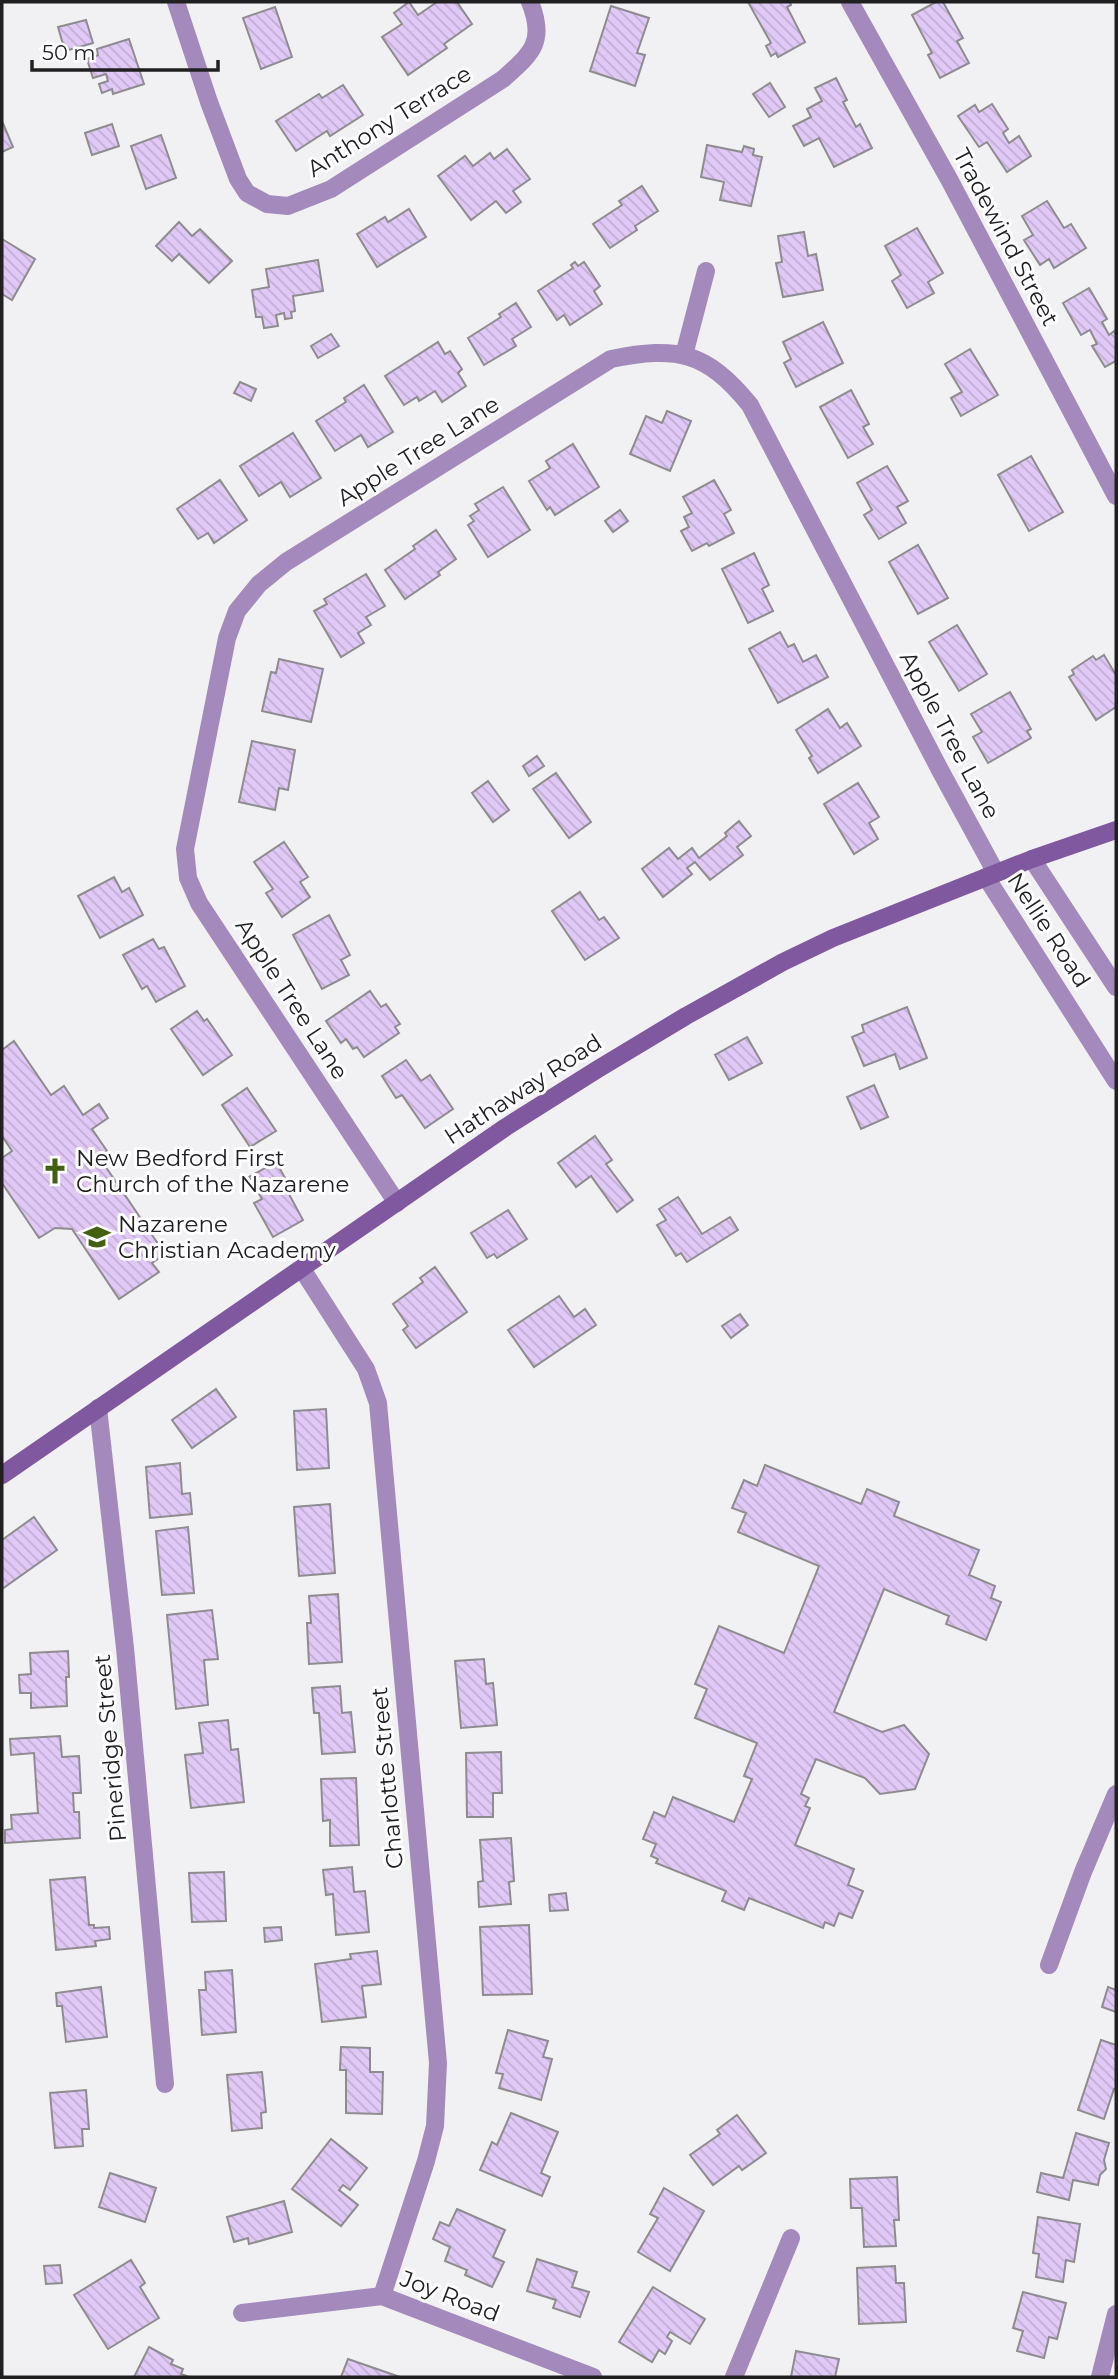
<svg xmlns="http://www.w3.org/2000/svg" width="1118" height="2379" font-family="Montserrat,sans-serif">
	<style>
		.building { fill: url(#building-back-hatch); stroke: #8e8c8f; stroke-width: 2 }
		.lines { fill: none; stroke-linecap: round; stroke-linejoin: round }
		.street { stroke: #a48abc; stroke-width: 18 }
		.secondary { stroke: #7f58a0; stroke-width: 18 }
		.labels { text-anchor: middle; stroke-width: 6; stroke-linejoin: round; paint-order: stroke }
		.street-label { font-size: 23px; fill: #212021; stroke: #fefdff }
		.poi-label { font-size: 23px; fill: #212021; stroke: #fefdff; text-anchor: start }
	</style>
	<defs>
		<pattern id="building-back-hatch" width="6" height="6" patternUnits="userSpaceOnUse" patternTransform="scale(1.75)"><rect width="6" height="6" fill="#e1c9f7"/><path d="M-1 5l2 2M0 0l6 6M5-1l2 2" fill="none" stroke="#c1acd3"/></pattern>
	</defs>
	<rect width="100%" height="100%" fill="#f1f0f3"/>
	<g class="building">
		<polygon points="409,2 418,15 437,2 457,2 472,24 444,44 447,48 408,75 382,37 402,24 394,13"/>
		<polygon points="748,2 790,2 791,5 787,7 805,42 778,57 776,53 771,56 766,46 771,43"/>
		<polygon points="936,2 943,2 963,38 957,41 969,63 940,78 928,55 932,53 912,15"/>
		<polygon points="611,6 649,18 637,53 645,55 635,86 590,71"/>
		<polygon points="275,7 292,57 261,69 243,18"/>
		<polygon points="86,20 93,43 65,51 58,27"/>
		<polygon points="129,39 144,84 113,94 112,89 102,93 99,84 108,81 106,74 93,78 87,59 98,55 97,49"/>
		<polygon points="836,78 847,100 843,102 856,127 860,124 872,148 834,167 819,138 804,146 793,126 811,117 807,109 822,101 815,88"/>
		<polygon points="770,83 785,107 769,117 753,94"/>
		<polygon points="343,85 363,115 330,136 327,131 296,151 276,121 319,94 322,98"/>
		<polygon points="992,104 1008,129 1003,133 1009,143 1019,136 1031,156 1007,172 987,142 979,147 958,116 975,105 979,112"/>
		<polygon points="2,121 13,147 2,152"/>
		<polygon points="112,124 119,146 92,155 85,133"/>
		<polygon points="161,135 176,178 146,189 131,146"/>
		<polygon points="707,145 742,152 744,146 754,149 753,155 762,157 751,206 720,200 724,182 701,177"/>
		<polygon points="507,149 530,179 513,191 521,202 506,213 496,201 471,220 438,176 465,156 473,166 490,153 494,159"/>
		<polygon points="642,186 658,211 635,226 637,230 610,248 593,224 622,205 619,201"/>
		<polygon points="1047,201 1064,228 1071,224 1086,248 1054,268 1049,259 1040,265 1024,240 1033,235 1022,216"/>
		<polygon points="409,209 426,237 377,267 357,234 385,217 388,222"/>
		<polygon points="179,222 192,236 200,229 232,261 209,283 179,254 172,261 156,246"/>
		<polygon points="917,228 943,273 928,282 934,293 907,308 892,281 901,275 885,246"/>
		<polygon points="804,232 808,256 816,254 823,290 783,297 776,263 782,262 778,236"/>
		<polygon points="2,239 35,259 12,300 2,294"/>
		<polygon points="318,260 323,291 293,296 295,311 291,312 292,318 285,319 284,313 276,315 278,326 264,328 262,317 256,317 252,290 269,287 266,269"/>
		<polygon points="575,262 578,266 584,262 600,286 594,291 602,304 570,325 564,315 557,320 538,291 573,268 571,265"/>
		<polygon points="1089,288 1107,319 1102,322 1109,335 1114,331 1116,335 1116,361 1105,367 1092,346 1097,344 1090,330 1081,335 1063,303"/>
		<polygon points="516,303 531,327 512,339 516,346 484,365 468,338 501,317 499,314"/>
		<polygon points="823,322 843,363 796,387 784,363 791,359 783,342"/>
		<polygon points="331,334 339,346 318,358 311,346"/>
		<polygon points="438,342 445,354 450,351 462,369 458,373 466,386 442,402 435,391 419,401 417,397 404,405 385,376"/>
		<polygon points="970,349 998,395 961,416 951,398 962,392 945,364"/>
		<polygon points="240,382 256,389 251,401 234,393"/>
		<polygon points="364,385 393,432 368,447 361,435 335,451 316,421 346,402 344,398"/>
		<polygon points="851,390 869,424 863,427 873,444 848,458 820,407"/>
		<polygon points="667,411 691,421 670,471 630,454 646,416 662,423"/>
		<polygon points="293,433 321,478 290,497 281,482 259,496 240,466"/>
		<polygon points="573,444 599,487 555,515 550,507 547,510 529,481 550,468 546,461"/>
		<polygon points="1031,456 1063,512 1029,531 998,475"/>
		<polygon points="887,466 908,501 897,507 906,523 879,539 864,515 872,510 857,483"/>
		<polygon points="220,480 247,520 214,543 208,533 198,539 177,509"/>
		<polygon points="714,480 731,510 724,514 734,533 709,546 707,543 692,551 681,531 689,527 684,517 692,513 683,497"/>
		<polygon points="503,487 530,530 488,557 468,525 474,521 470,516 479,510 475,504"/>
		<polygon points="620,510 628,521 613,532 605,521"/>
		<polygon points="436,530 456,559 438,572 440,575 405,599 385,570 415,549 413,546"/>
		<polygon points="918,545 948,598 918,614 889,562"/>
		<polygon points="754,553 769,585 762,589 773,611 748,623 722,569"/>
		<polygon points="366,574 385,606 366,617 371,625 358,633 364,643 341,657 314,611 327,604 324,599"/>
		<polygon points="957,625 987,674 959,691 929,642"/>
		<polygon points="780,632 788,647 794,644 803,662 816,655 828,677 778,703 749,649"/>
		<polygon points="1104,655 1116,675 1116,707 1096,720 1069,677 1074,674 1072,670 1093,656 1096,660"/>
		<polygon points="279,659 323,669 311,722 262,711 271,672 276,673"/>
		<polygon points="1010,692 1031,729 1027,731 1031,738 988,763 973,737 982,732 971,714"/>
		<polygon points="828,709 840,728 847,723 861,746 818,773 809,758 812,756 796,730"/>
		<polygon points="252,741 295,750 288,790 279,788 275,810 239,802"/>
		<polygon points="537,756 544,766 529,776 523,766"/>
		<polygon points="556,773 591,822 569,838 533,789"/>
		<polygon points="488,781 509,810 493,822 472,793"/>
		<polygon points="858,783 879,817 869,823 878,839 854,854 824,804"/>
		<polygon points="739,821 751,836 737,847 743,855 710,880 695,862 687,868 692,874 663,897 642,869 669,848 678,859 692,848 699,858 727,836 725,833"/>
		<polygon points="284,842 308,877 300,882 310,897 282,917 266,893 273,889 254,862"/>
		<polygon points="114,877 122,892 129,888 143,915 100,938 78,896"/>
		<polygon points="580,892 599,920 604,917 619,938 585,960 552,911"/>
		<polygon points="329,915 350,955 341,960 349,975 322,989 293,935"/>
		<polygon points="153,939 159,949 164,947 185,986 156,1002 147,986 142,989 123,955"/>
		<polygon points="370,991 381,1007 386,1004 400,1024 395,1027 399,1033 364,1057 357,1047 353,1049 346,1039 341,1043 326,1021"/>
		<polygon points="907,1007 927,1058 900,1069 895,1054 864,1066 852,1037 864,1032 862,1025"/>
		<polygon points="197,1011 204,1021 207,1019 232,1055 203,1075 171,1029"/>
		<polygon points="747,1037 762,1063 729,1080 715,1055"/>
		<polygon points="14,1041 51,1095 64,1086 83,1115 99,1104 108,1118 92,1129 107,1151 99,1157 165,1254 152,1263 159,1272 119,1299 72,1229 55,1228 39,1238 2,1183 2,1158 12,1151 2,1136 2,1050"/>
		<polygon points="406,1060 421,1081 430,1075 453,1109 425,1128 402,1095 396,1098 382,1076"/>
		<polygon points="874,1085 888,1117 861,1129 847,1097"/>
		<polygon points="247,1088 276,1131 250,1147 222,1105"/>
		<polygon points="595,1136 612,1160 606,1164 633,1200 617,1212 591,1176 576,1187 558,1163"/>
		<polygon points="276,1162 288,1183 284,1185 303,1220 273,1237 254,1203 262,1199 249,1177"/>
		<polygon points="678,1197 702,1234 730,1217 738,1230 687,1262 681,1253 676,1256 657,1225 666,1220 659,1209"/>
		<polygon points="508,1210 527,1239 497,1258 494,1254 487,1258 471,1233"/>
		<polygon points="435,1267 467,1312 416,1348 403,1330 408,1326 393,1304 423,1282 420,1278"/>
		<polygon points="559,1296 574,1317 585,1309 596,1325 534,1367 508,1330"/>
		<polygon points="740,1314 748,1325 731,1338 722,1326"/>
		<polygon points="216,1389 236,1417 192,1448 172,1420"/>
		<polygon points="326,1409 329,1468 297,1470 294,1411"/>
		<polygon points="180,1463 182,1494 190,1493 192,1514 150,1518 146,1467"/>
		<polygon points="765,1465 861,1504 867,1489 899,1502 894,1516 979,1550 969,1575 995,1586 991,1598 1001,1602 986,1640 946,1624 949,1616 884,1589 834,1712 882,1732 904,1725 929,1754 915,1789 880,1794 865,1778 816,1759 801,1794 809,1798 805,1806 810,1808 795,1845 854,1869 848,1885 863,1891 852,1918 839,1913 834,1926 825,1922 823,1928 749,1898 744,1910 722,1901 726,1891 656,1863 658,1859 651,1856 656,1844 643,1839 654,1812 665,1817 673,1797 734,1822 752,1779 744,1776 757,1743 695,1718 707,1689 695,1684 719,1626 784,1653 819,1566 738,1532 746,1513 732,1508 744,1480 757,1486"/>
		<polygon points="330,1504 335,1573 299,1576 294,1507"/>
		<polygon points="34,1517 57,1550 2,1589 2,1540"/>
		<polygon points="188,1527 194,1593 162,1595 156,1531"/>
		<polygon points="338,1594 342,1662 309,1664 307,1623 311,1623 309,1596"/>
		<polygon points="212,1610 218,1659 204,1660 208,1705 176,1709 167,1615"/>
		<polygon points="68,1651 69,1677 66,1677 67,1706 31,1708 31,1693 20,1693 19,1675 31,1674 30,1653"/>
		<polygon points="484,1659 486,1684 493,1683 497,1725 461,1728 455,1661"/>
		<polygon points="340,1686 342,1713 351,1712 355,1752 322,1754 319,1713 314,1713 312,1688"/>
		<polygon points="228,1720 231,1750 238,1749 244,1802 191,1808 185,1755 203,1753 199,1723"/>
		<polygon points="60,1736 62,1757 79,1756 81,1793 73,1793 74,1812 79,1812 80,1838 5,1843 5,1830 12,1829 11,1815 38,1813 34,1753 11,1755 10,1739"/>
		<polygon points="501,1752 502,1793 493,1793 493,1817 467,1817 466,1753"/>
		<polygon points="356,1778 359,1845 330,1846 330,1820 323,1821 321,1779"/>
		<polygon points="511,1838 514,1881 509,1882 511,1904 479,1907 478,1882 483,1881 480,1840"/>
		<polygon points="352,1867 354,1892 365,1891 369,1932 336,1935 333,1894 326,1895 323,1870"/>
		<polygon points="224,1872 226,1921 192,1922 189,1873"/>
		<polygon points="85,1877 89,1925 94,1925 94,1928 109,1927 110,1939 95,1941 96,1946 56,1950 50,1880"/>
		<polygon points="566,1893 568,1910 550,1911 549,1895"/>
		<polygon points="529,1925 532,1994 483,1995 480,1927"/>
		<polygon points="281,1927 282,1940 265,1942 264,1928"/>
		<polygon points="377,1951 381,1984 362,1986 366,2017 322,2022 315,1964 351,1959 350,1954"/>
		<polygon points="232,1970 236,2032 202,2035 199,1990 206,1990 205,1972"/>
		<polygon points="101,1987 107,2037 66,2042 62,2006 57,2006 56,1993"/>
		<polygon points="1108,1987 1116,1990 1116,2012 1102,2007"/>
		<polygon points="508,2030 548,2041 543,2057 552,2059 541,2100 499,2088 503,2074 496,2073"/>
		<polygon points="1101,2040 1116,2045 1116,2090 1114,2089 1104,2119 1078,2110"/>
		<polygon points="341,2047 370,2048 370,2072 383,2072 382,2114 346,2113 346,2070 340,2070"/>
		<polygon points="262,2072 266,2112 261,2113 262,2128 232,2131 227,2075"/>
		<polygon points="86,2090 89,2129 82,2129 83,2146 55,2148 50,2093"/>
		<polygon points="511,2113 558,2132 541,2173 550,2177 542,2196 480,2170 492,2142 497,2145"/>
		<polygon points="737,2115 766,2153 742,2170 739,2166 713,2185 690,2155 720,2134 717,2130"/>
		<polygon points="1076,2133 1109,2143 1104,2160 1106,2169 1100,2175 1098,2185 1073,2180 1069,2200 1037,2192 1041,2173 1063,2178"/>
		<polygon points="331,2139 367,2168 350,2190 343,2185 339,2190 358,2205 341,2226 292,2189"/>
		<polygon points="110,2173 156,2188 145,2222 99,2207"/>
		<polygon points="897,2177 899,2220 894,2220 896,2246 864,2247 862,2208 851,2208 850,2179"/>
		<polygon points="664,2188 704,2211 670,2271 638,2252 658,2218 650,2214"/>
		<polygon points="284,2201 292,2232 249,2244 248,2238 234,2242 227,2217"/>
		<polygon points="457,2209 505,2230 493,2257 504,2262 492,2287 465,2275 467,2270 445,2261 450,2247 433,2239 440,2222 449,2226"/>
		<polygon points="1038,2217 1080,2224 1074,2262 1066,2260 1063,2282 1036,2277 1039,2254 1033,2253"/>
		<polygon points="537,2259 577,2272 572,2287 589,2292 580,2317 553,2308 556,2300 527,2291"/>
		<polygon points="131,2260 145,2283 140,2287 159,2318 108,2349 74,2295"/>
		<polygon points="60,2265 62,2283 46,2284 44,2266"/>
		<polygon points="895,2266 896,2283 904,2283 906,2322 859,2324 857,2268"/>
		<polygon points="653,2287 705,2319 690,2344 670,2332 667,2337 672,2341 665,2354 659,2350 652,2362 619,2342"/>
		<polygon points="1023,2292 1066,2303 1057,2339 1049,2337 1044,2358 1017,2351 1023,2331 1013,2328"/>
		<polygon points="149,2347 173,2360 171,2364 183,2369 181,2374 189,2377 134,2377"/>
		<polygon points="796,2351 839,2359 835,2377 791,2377"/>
		<polygon points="348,2359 400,2377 341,2377"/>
	</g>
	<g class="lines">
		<g class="street">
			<path d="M 176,2 L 209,102 L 238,179 L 247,193 L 267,204 L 288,206 L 331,189 L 503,79 C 532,53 546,42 530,2"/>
			<polyline points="850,2 950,181 1116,496"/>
			<polyline points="684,355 706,271"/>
			<polyline points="1032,859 1116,987"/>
			<polyline points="986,877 1116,1081"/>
			<path d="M 397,1203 L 199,903 L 188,878 L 185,849 L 227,638 L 237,611 L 259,584 L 286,562 L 611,359 C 677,346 706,351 750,405 L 940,770 L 996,873"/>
			<polyline points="302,1269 366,1369 378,1403 438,2063 435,2126 426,2161 382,2296"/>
			<polyline points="98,1408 125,1648 165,2084"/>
			<polyline points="1049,1965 1083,1872 1116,1794"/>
			<polyline points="242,2313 382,2296 593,2377"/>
			<polyline points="734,2377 791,2238"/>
			<polyline points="1100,2377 1116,2314"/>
		</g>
		<polyline class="secondary" points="2,1475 506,1127 598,1069 686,1016 783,962 833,938 1032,859 1116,830"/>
	</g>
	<defs>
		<g id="church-bare" transform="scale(2.1)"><path d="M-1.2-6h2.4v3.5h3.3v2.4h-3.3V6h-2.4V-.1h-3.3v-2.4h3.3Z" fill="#436012" stroke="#fefdff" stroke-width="2.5" paint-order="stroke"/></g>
		<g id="school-bare" transform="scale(2.1)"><path d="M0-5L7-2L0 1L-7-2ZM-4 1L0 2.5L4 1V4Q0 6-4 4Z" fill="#436012" stroke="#fefdff" stroke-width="2.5" paint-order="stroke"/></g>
	</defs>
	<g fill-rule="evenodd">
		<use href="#church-bare" x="55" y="1171"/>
		<use href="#school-bare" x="97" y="1237"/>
	</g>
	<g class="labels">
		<g class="street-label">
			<text transform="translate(389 121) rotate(-32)" y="8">Anthony Terrace</text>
			<text transform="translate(1006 237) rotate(62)" y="8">Tradewind Street</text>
			<text transform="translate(418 451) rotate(-32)" y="8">Apple Tree Lane</text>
			<text transform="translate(950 735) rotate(62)" y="8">Apple Tree Lane</text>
			<text transform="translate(1049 930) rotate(57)" y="8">Nellie Road</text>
			<text transform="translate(292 999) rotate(57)" y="8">Apple Tree Lane</text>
			<text transform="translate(523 1089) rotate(-33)" y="8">Hathaway Road</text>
			<text transform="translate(110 1748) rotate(-95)" y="8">Pineridge Street</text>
			<text transform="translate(387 1778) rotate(-95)" y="8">Charlotte Street</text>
			<text transform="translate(450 2296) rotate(21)" y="8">Joy Road</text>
		</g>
		<g class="poi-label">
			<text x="76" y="1166">New Bedford First<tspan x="76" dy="26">Church of the Nazarene</tspan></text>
			<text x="118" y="1232">Nazarene<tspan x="118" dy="26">Christian Academy</tspan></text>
		</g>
	</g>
	<rect width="1118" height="2379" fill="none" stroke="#212021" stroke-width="7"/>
	<path d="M32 60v10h186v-10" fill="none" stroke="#212021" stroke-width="3.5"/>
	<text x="42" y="60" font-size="21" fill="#212021" stroke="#fefdff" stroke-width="5" paint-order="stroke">50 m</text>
</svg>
